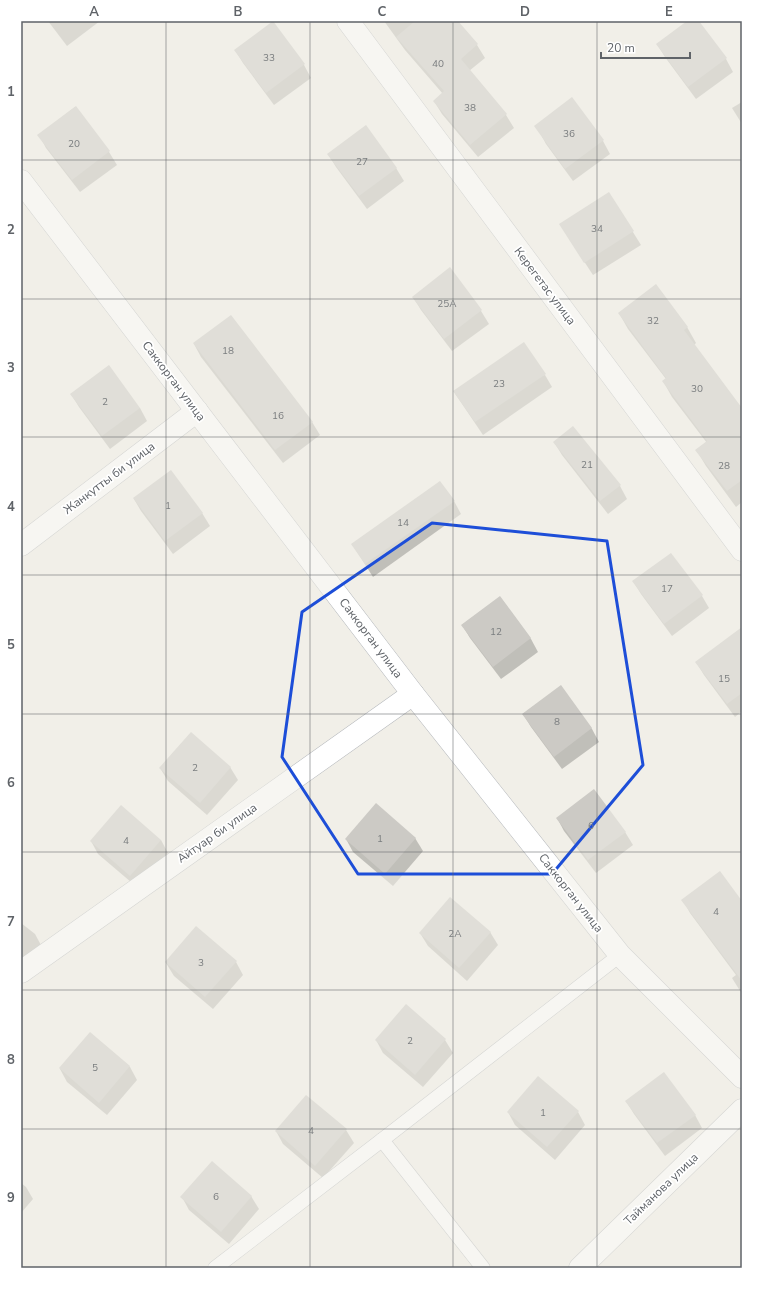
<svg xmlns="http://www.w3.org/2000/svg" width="763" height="1289" font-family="'Nunito Sans',sans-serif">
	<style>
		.shadow { fill: #0003 }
		.building { fill: #cccac5 }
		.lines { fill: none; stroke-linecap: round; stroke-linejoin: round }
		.service-casing { stroke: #b5b8bc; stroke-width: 15 }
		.minor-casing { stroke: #b5b8bc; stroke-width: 23 }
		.service { stroke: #fff; stroke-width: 14 }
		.minor { stroke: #fff; stroke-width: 22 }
		.marked { fill: none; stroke: #1d4ed8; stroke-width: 3; stroke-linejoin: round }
		.grid { fill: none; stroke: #5f6368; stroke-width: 1; stroke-opacity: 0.55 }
		.labels { text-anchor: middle; stroke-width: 3.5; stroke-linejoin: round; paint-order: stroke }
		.number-label { font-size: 10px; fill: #7a7d7f }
		.street-label { font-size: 12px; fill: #5f6368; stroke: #fff }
		.neatline { fill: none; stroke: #5f6368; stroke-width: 1.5 }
		.grid-label { font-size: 13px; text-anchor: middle; font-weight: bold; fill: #5f6368 }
	</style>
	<rect width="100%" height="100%" fill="#f1efe8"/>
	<g class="shadow">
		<polygon points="48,21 100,21 67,46"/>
		<polygon points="384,21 457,21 477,45 485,58 469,71 506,115 514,128 478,157 442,114 434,101 443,94 405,50"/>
		<polygon points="689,21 698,21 726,59 733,72 696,99 665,57 657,44"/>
		<polygon points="235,50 304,65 311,78 274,105 243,63"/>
		<polygon points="742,102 742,124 732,108"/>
		<polygon points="576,104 603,141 610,154 573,181 546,144 539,131"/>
		<polygon points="75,107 109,152 117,165 80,192 46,148 39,135"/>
		<polygon points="328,154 396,168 404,181 367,209 336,167"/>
		<polygon points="609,194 641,245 593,275 568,237"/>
		<polygon points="450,269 481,311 489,324 452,351 421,310 413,297"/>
		<polygon points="619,313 687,327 696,343 694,345 742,410 742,502 736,507 706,466 697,451 707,443 672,397 663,381 666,379 628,329"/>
		<polygon points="231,316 312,422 320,435 283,463 201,357 194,344"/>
		<polygon points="545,375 552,387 483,435 454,392"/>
		<polygon points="71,394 140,408 147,421 110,449 79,407"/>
		<polygon points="573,428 620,486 627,499 608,514 562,455 554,442"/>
		<polygon points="134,499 202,513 210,526 173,554 141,511"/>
		<polygon points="454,501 461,514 373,577 352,544"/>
		<polygon points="633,581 702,596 709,608 672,636 641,594"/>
		<polygon points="500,597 531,639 538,652 501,679 470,638 462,625"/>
		<polygon points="742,647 742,711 735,717 704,675 696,662"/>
		<polygon points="560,687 592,729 599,742 562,769 531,727 523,714"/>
		<polygon points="230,767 238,780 207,815 168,781 160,768"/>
		<polygon points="557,818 625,832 633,845 596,873 564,831"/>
		<polygon points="415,838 423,851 393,886 353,852 346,839"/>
		<polygon points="161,840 168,853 138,888 98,854 91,841"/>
		<polygon points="683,900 742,902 742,994 732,978 736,975 690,913"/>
		<polygon points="21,923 35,934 42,947 21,972"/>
		<polygon points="490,932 498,945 467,981 428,946 420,933"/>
		<polygon points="236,962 243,975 213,1009 174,976 166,963"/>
		<polygon points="90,1033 130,1067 137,1080 107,1115 67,1082 60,1069"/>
		<polygon points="376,1040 445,1040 453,1053 423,1087 383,1053"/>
		<polygon points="626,1101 695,1115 702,1128 665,1156 634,1114"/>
		<polygon points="508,1112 578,1112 585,1125 555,1160 515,1125"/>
		<polygon points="346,1130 354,1143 323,1178 283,1144 276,1131"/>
		<polygon points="21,1183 26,1187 33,1199 21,1213"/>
		<polygon points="251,1196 259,1209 229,1244 189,1210 182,1197"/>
	</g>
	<g class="building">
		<polygon points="273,21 305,64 266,93 234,50"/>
		<polygon points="415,21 458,21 478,44 461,59 507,114 470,145 433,101 444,91 396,37"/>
		<polygon points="687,21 699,21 727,58 688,87 656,44"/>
		<polygon points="572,97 604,140 565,169 534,126"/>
		<polygon points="76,106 110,151 72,180 37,135"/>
		<polygon points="366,125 397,168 359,196 327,154"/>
		<polygon points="609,192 634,231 584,263 559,224"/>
		<polygon points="450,267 482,310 444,339 412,297"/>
		<polygon points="656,284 688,327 684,330 742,408 742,480 727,491 695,450 707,441 662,381 666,378 618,313"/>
		<polygon points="231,315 313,422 275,450 193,343"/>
		<polygon points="524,342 546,374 475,422 453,391"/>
		<polygon points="109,365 140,408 102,436 70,394"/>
		<polygon points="573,426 621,485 600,501 553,442"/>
		<polygon points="171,470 203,513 165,541 133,498"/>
		<polygon points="440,481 455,501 365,564 351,544"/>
		<polygon points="671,553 703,595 664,624 632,581"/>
		<polygon points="500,596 531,638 493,667 461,625"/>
		<polygon points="742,627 742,693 727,704 695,662"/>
		<polygon points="561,685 592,728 554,757 522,714"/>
		<polygon points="191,732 231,767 200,803 159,768"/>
		<polygon points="594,789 626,832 588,860 556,818"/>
		<polygon points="376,803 416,838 385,874 345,839"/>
		<polygon points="121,805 161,840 130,876 90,841"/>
		<polygon points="720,871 742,901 742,981 681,900"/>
		<polygon points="450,897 491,932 459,968 419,933"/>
		<polygon points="196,926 237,961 205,997 165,962"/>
		<polygon points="406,1004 446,1039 415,1075 375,1040"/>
		<polygon points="90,1032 130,1066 99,1103 59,1068"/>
		<polygon points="664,1072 696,1115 657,1143 625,1101"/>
		<polygon points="538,1076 579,1111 547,1147 507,1112"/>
		<polygon points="306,1095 347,1129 315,1166 275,1131"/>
		<polygon points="212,1161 252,1196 221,1232 180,1197"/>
	</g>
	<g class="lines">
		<g class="service-casing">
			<g id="service">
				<polyline points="382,1140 483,1268"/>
				<polyline points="215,1268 382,1140 620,955"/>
			</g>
		</g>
		<g class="minor-casing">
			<g id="minor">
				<polyline points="348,21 742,550"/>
				<polyline points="21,181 413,694 620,955 742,1077"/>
				<polyline points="21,545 197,411"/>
				<polyline points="21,972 413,694"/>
				<polyline points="580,1268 742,1110"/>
			</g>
		</g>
		<use href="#service" class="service"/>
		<use href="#minor" class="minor"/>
	</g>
	<path d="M0 0H763V1289H0ZM 432,523 L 607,541 L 643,765 L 552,874 L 358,874 L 282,757 L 302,612 Z" fill="#f1efe8" fill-opacity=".55" fill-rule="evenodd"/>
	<path class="marked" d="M 432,523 L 607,541 L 643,765 L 552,874 L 358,874 L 282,757 L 302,612 Z"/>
	<path class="grid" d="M 166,21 L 166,1268M 310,21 L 310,1268M 453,21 L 453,1268M 597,21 L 597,1268M 21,160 L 742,160M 21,299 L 742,299M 21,437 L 742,437M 21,575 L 742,575M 21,714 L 742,714M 21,852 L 742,852M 21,990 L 742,990M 21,1129 L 742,1129"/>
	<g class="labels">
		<g class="number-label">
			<text x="269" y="61">33</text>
			<text x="438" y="67">40</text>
			<text x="470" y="111">38</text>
			<text x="569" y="137">36</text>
			<text x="74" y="147">20</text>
			<text x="362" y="165">27</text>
			<text x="597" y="232">34</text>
			<text x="447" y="307">25А</text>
			<text x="653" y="324">32</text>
			<text x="228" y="354">18</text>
			<text x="499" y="387">23</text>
			<text x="697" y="392">30</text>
			<text x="105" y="405">2</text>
			<text x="278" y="419">16</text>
			<text x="587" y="468">21</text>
			<text x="724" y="469">28</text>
			<text x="168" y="509">1</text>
			<text x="403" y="526">14</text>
			<text x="667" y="592">17</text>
			<text x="496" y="635">12</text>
			<text x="724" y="682">15</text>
			<text x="557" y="725">8</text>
			<text x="195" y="771">2</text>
			<text x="591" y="829">6</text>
			<text x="380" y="842">1</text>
			<text x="126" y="844">4</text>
			<text x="716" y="915">4</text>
			<text x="455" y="937">2А</text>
			<text x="201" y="966">3</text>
			<text x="410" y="1044">2</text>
			<text x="95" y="1071">5</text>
			<text x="543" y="1116">1</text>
			<text x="311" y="1134">4</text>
			<text x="216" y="1200">6</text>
		</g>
		<g class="street-label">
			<text transform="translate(545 286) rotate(53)" y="4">Керегетас улица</text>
			<text transform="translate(174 381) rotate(53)" y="4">Саккорган улица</text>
			<text transform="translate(109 478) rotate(-37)" y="4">Жанкутты би улица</text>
			<text transform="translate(371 638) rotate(53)" y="4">Саккорган улица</text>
			<text transform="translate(217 833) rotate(-35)" y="4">Айтуар би улица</text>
			<text transform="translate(571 893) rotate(52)" y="4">Саккорган улица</text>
			<text transform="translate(661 1189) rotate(-44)" y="4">Тайманова улица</text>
		</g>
	</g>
	<rect width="763" height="1289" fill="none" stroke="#ffffff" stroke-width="44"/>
	<path d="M601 52v6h89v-6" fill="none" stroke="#5f6368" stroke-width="2"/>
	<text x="607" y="52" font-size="12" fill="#5f6368" stroke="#ffffff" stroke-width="3" paint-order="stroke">20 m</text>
	<rect x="22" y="22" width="719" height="1245" class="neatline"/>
	<g class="grid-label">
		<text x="94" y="16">A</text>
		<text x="238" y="16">B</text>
		<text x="382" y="16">C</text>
		<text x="525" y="16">D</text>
		<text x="669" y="16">E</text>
		<text x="11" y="96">1</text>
		<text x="11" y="234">2</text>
		<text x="11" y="372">3</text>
		<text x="11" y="511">4</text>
		<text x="11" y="649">5</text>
		<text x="11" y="787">6</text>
		<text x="11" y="926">7</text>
		<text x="11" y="1064">8</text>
		<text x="11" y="1202">9</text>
	</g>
</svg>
